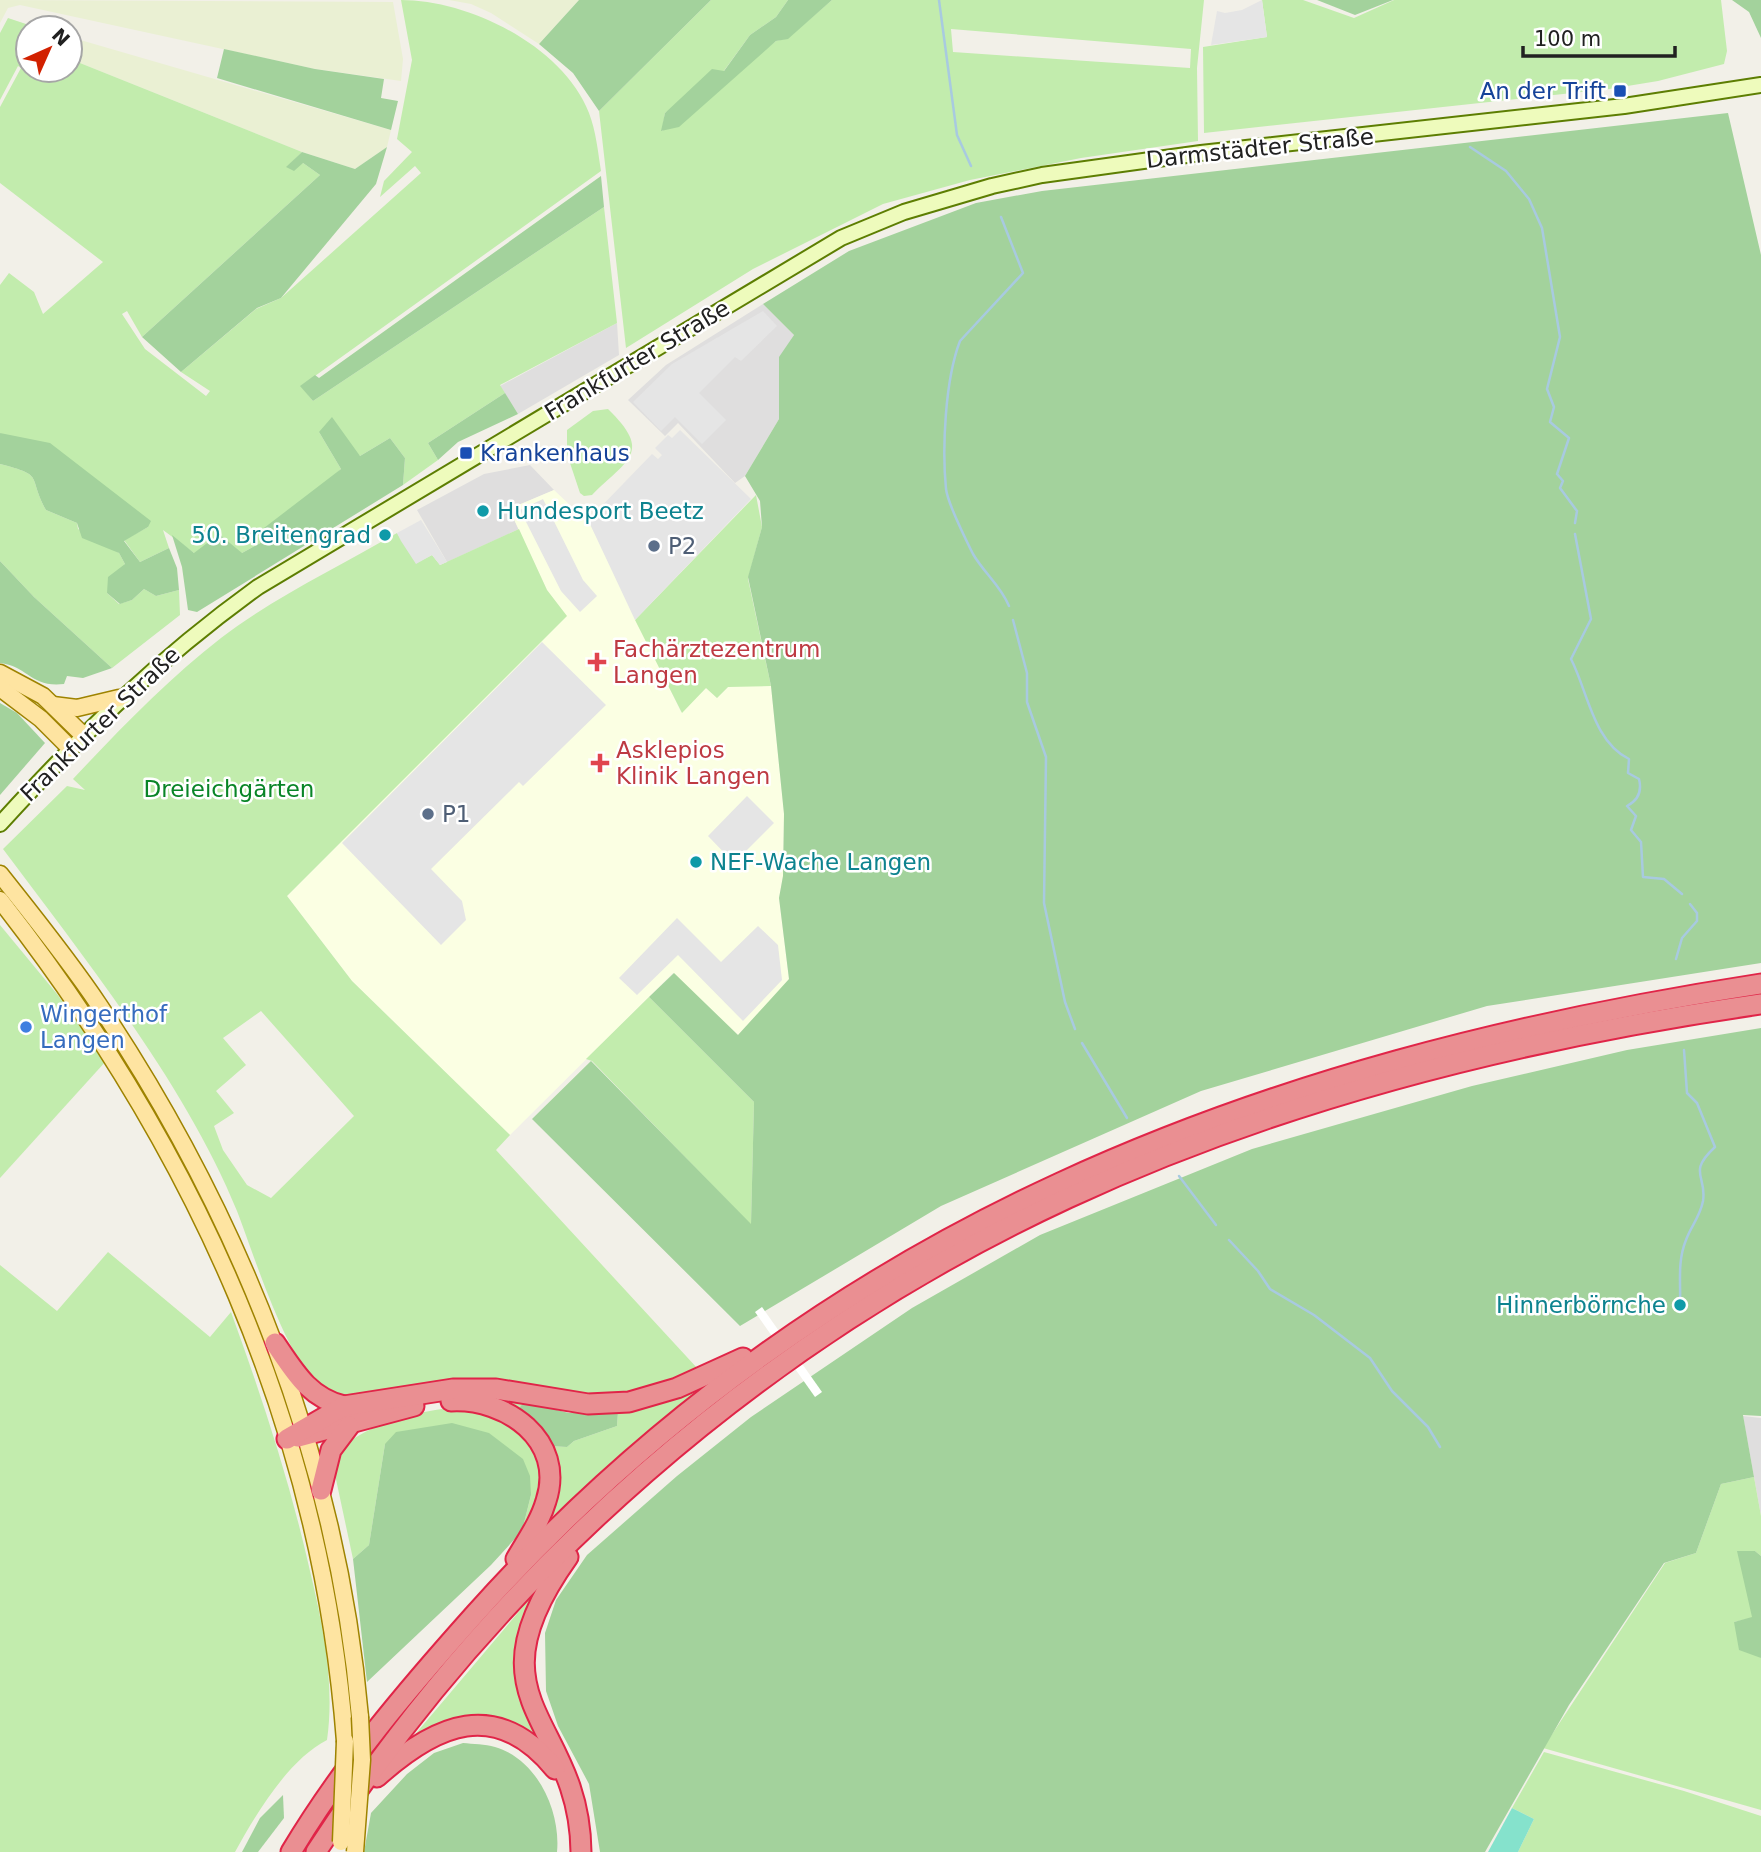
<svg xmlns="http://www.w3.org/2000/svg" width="1761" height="1852" font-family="'DejaVu Sans',sans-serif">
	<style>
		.residential { fill: #dfdede }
		.education { fill: #fbffe3 }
		.farmland { fill: #eaf0d3 }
		.grass { fill: #c2ecad; fill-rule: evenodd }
		.forest { fill: #a3d29c }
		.pitch { fill: #85e2cc }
		.parking { fill: #e5e5e5 }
		.pier { fill: #fff }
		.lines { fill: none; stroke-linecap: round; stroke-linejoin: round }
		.stream { stroke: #a8cae0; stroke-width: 2.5 }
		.secondary-casing { stroke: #5d7e02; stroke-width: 18 }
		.primary-casing { stroke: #9e8300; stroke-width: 19 }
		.highway-casing { stroke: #e02548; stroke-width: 23 }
		.secondary { stroke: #eefbbc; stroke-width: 14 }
		.primary { stroke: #fee4a1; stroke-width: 16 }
		.highway { stroke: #ea8f92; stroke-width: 19 }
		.primary-bridge-casing { stroke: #9e8300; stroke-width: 19; stroke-linecap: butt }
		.primary-bridge { stroke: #fee4a1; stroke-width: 16 }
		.transit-dot { fill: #1a4fb4; stroke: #fff; stroke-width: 2.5 }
		.culture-dot { fill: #0f9aa8; stroke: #fff; stroke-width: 2.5 }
		.service-dot { fill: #5c6f8a; stroke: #fff; stroke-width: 2.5 }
		.health-dot { fill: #e0444e; stroke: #fff; stroke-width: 2.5 }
		.shop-dot { fill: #3f7fe0; stroke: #fff; stroke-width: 2.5 }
		.labels { text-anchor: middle; stroke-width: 5; stroke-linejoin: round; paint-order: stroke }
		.transit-label { font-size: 23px; fill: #164399; stroke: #fff; text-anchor: end }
		.street-label { font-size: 23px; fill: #212121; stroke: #fff }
		.culture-label { font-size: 23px; fill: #0d838f; stroke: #fff; text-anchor: start }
		.service-label { font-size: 23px; fill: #4e5e75; stroke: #fff; text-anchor: start }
		.health-label { font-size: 23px; fill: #be3a42; stroke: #fff; text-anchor: start }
		.park-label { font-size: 23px; fill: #098527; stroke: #fff }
		.shop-label { font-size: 23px; fill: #366cbe; stroke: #fff; text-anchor: start }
	</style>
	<rect width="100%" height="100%" fill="#f2f0e8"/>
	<g class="residential">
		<polygon points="763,304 794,335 779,358 779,419 745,476 735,483 678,423 665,436 628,400 666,365"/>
		<polygon points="617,323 619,355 518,414 500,386"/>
		<polygon points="530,465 554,490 509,509 519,529 447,562 417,510 484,474"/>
		<polygon points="1743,1416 1761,1418 1761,1516 1754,1477"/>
	</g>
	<polygon class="education" points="554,490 590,524 681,712 706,688 717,698 729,686 771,686 784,814 783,876 779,898 789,980 738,1035 673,973 510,1135 352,981 287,896 566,616 547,590 509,509"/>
	<g class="farmland">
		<polygon points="0,0 393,2 403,59 401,81 315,69 20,5 8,8 0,23"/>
		<polygon points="449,0 579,0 539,44 491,13 471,4"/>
		<polygon points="70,37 391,130 387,147 355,169 302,152 70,59"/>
	</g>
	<g class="grass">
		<path d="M 401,0 C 469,0 563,46 589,113 C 596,131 598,152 601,171 L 301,386 L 313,401 L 604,207 L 617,323 L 500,385 L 505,393 L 428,443 L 438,460 L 403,485 L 405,458 L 390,438 L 360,456 L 319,432 L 341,469 L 264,541 L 242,553 L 194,553 L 163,530 L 169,548 L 140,562 L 124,540 L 148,527 L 0,433 L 0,285 L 9,273 L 34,292 L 43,314 L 103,262 L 0,183 L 0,107 L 21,68 L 18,66 L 0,100 L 0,33 L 8,18 L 38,28 L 28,28 L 28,70 L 70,70 L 70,59 L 302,152 L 287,167 L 303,163 L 320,175 L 142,337 L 127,311 L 122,314 L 145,349 L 206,396 L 210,391 L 181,372 L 256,309 L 281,298 L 421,173 L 415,166 L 380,197 L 384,181 L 412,152 L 397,139 L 412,60 Z"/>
		<path d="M 711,0 L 788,0 L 776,17 L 750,35 L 723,72 L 665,113 L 662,131 L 776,41 L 788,38 L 832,0 L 1204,0 L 1197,68 L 1198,141 L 1081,158 L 970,180 L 883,204 L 753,269 L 626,348 L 599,111 ZM 951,29 L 1191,49 L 1190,68 L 953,52 Z"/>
		<polygon points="1262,0 1303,0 1354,18 1394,0 1721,0 1727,51 1724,64 1658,81 1609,89 1204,133 1203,47 1267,37"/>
		<path d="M 608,409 C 653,453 628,459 592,495 L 584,496 L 580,493 L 567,454 L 567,430 L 593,411 Z"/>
		<path d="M 0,464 C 46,476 27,475 46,510 L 77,523 L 78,529 L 119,553 L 125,564 L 107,593 L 119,604 L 132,600 L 144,589 L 156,596 L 179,590 L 180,615 L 112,668 L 34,597 L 0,561 Z"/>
		<polygon points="756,495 762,527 748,579 771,686 728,687 717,698 706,688 682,713 635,620"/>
		<path d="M 519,529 L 547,590 L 567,616 L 287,896 L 352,981 L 510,1135 L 496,1150 L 698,1369 C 662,1388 620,1398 579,1393 C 543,1389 510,1378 473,1380 C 431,1382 388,1391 346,1396 C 339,1395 330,1395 325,1391 C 287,1364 255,1257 237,1211 C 186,1085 85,959 3,849 L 67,786 L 85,790 L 73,779 C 119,730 168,679 221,638 C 273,598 340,566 397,533 L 416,563 L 432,555 L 440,565 ZM 261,1011 L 354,1116 L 271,1198 L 247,1185 L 223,1150 L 214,1126 L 234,1113 L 216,1091 L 246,1065 L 223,1038 Z"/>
		<polygon points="0,925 57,994 106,1061 0,1178"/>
		<polygon points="649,997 754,1102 751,1225 592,1061 586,1059"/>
		<path d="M 108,1252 L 210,1337 L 231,1312 C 262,1397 290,1482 310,1571 C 323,1626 335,1684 327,1740 C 288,1760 256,1814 235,1852 L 0,1852 L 0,1265 L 57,1311 Z"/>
		<path d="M 700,1388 L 541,1526 L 551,1455 L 469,1395 L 524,1402 L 517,1412 C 536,1418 542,1427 549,1446 L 567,1447 L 574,1441 L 617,1426 L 618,1412 Z"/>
		<path d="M 460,1407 C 473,1411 489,1413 502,1418 C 550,1439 547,1494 522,1531 L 531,1495 L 385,1444 L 369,1545 L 353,1559 L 334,1470 L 338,1450 C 372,1422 416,1411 460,1407 Z"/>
		<polygon points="1754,1477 1761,1516 1761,1556 1755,1551 1752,1618 1734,1622 1761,1658 1761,1810 1543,1748 1665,1563 1696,1553 1721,1484"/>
		<polygon points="533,1595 536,1597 520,1643 552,1757 511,1729 407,1744"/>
		<polygon points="1544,1752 1684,1791 1761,1816 1761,1852 1518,1852 1534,1819 1512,1808"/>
	</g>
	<g class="forest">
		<polygon points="579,0 711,0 599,111 573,73 539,44"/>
		<polygon points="788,0 832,0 788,39 776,41 679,127 661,131 665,113 712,69 724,71 750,35 776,17"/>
		<polygon points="1317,0 1393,0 1355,15"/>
		<polygon points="1732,0 1761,0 1761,38 1749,12"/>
		<polygon points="224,49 315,69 384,79 381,98 398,101 391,130 217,78"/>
		<polygon points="1728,113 1761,255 1761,963 1487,1006 1201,1091 941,1206 740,1326 532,1119 591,1061 751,1224 754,1102 649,997 674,973 738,1035 789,979 779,898 783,876 784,814 771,686 748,577 762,527 760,501 745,476 779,419 779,357 794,335 763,304 849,251 976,203 1042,191"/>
		<polygon points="387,147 376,184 281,298 257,308 181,372 142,337 320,175 303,163 294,171 286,167 302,152 355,169"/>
		<polygon points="601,176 604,207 313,401 300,386 315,375 319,378"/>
		<polygon points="505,393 518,414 458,442 438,460 428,443"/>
		<polygon points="332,417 360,456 390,438 405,458 403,485 197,612 188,610 182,567 172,535 194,553 219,534 242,553 264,541 264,528 341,469 319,432"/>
		<path d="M 0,433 L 50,443 L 151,521 L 148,527 L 124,541 L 140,562 L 169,548 L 177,568 L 179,590 L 156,596 L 144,589 L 132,600 L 120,604 L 107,593 L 108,577 L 125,564 L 119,553 L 82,538 L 77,523 L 46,510 C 27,475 46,476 0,464 Z"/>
		<path d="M 0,561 L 34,597 L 112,668 L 83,678 L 67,676 L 64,684 C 31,688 28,666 0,663 Z"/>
		<polygon points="0,703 17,713 45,743 0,795"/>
		<polygon points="1761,1028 1761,1416 1743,1415 1754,1477 1721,1484 1696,1553 1664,1563 1569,1705 1485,1852 600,1852 589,1784 558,1726 546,1691 545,1633 556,1600 587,1555 677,1476 751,1417 912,1308 1040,1235 1252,1149 1472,1086 1627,1050"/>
		<path d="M 524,1402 L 569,1413 L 618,1412 L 617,1426 L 574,1441 L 567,1447 L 549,1446 C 542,1427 536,1418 516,1412 Z"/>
		<polygon points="452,1423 489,1433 523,1459 530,1476 531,1495 522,1531 491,1565 367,1682 353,1559 369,1545 385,1444 396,1432"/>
		<polygon points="1737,1551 1755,1551 1761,1556 1761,1661 1761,1658 1739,1650 1734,1622 1752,1617"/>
		<path d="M 463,1743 C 473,1744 485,1744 495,1747 C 537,1759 561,1811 557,1852 L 364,1852 L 371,1813 L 407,1774 L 434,1753 Z"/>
		<polygon points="283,1795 284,1818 258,1852 242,1852 260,1818"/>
	</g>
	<polygon class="pitch" points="1512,1808 1534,1819 1518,1852 1488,1852"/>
	<g class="parking">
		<polygon points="1262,0 1267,37 1211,45 1217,11 1225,13 1242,10"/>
		<polygon points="763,311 777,326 741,361 735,357 699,393 726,420 702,444 675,417 661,431 633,402 672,364"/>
		<polygon points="680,430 751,499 635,620 590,524 593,515 652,454 658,459 662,455 655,448 668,435 672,438"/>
		<polygon points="543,499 583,580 597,596 580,612 561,591 520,510"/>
		<polygon points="421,520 447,562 440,565 432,555 416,564 401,541 397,533"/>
		<polygon points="542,642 606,705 523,786 519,782 431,869 462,901 466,920 441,945 342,843"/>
		<polygon points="747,796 774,823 734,863 708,836"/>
		<polygon points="677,918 721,962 758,926 778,945 782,980 743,1021 678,955 637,995 619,978"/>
	</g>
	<polygon class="pier" points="762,1307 822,1392 815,1397 755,1312"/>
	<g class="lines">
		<g class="stream">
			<polyline points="939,0 957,135 971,166"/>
			<polyline points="1470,147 1506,171 1529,199 1542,228 1560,337 1547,389 1554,407 1550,422 1569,438 1557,474 1563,481 1560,488 1577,511 1575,523"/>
			<path d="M 1001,217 L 1023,273 L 960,341 C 945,380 942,449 946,489 C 948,504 966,540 973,554 C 984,573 1001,586 1009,606"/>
			<path d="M 1575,534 L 1591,619 L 1571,659 C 1588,692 1593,741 1629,759 L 1628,773 L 1639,779 C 1642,791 1639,800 1627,806 L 1636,816 L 1631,830 L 1641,842 L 1643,877 L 1664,879 L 1682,894"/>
			<polyline points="1013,620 1027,673 1027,702 1046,757 1044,903 1065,1002 1075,1029"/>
			<polyline points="1676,959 1682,938 1697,921 1697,913 1690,904"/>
			<polyline points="1082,1043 1127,1118"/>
			<polyline points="1179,1176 1216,1225"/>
			<polyline points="1229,1240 1258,1271 1270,1289 1314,1315 1370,1358 1392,1391 1428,1427 1440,1447"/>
			<path d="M 1680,1305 C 1681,1284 1677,1262 1686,1240 C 1691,1226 1700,1217 1703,1201 C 1707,1175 1687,1173 1715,1147 L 1697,1103 L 1687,1093 L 1684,1050"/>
		</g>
		<g class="secondary-casing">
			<path id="secondary" d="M 0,824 C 84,732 157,660 258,587 L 841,238 L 904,212 L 992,186 L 1042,175 L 1201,153 L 1624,106 L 1761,85"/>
		</g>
		<g class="primary-casing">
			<g id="primary">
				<polyline points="0,673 43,696 83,735"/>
				<polyline points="0,688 41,719 70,748"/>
				<polyline points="53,705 77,708 119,698"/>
				<path d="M 0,874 C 34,917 69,960 99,1005 C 241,1217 338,1461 360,1717"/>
				<path d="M 0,900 C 194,1148 321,1425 345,1741"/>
			</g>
		</g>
		<g class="highway-casing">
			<g id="highway">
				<path d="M 275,1343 C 294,1371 309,1398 344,1406"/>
				<path d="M 451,1401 C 506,1398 566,1440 546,1501 C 540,1522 527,1540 516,1559"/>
				<polyline points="298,1437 414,1406"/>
				<polyline points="287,1439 344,1406 453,1389 496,1389 588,1404 629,1402 677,1388 743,1358"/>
				<polyline points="321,1490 331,1450 349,1426"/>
				<path d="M 568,1557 C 463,1704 580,1718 581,1852"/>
				<path d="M 377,1777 C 436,1724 496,1697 555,1769"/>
				<path d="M 291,1852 C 343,1765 408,1689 475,1614 C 820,1228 1260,1061 1761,984"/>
				<path d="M 316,1852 C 499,1570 762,1340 1068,1198 C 1285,1097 1525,1038 1761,1004"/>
			</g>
		</g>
		<use href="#secondary" class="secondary"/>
		<use href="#primary" class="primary"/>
		<use href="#highway" class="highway"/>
		<g class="primary-bridge-casing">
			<g id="primary-bridge">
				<polyline points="341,1842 345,1741"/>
				<polyline points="355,1852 362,1760 360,1717"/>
			</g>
		</g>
		<use href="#primary-bridge" class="primary-bridge"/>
	</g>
	<g class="transit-dot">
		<rect x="1613" y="84" width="14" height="14" rx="3.5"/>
		<rect x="459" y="446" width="14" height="14" rx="3.5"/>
	</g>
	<g class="culture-dot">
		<circle cx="483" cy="511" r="7"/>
		<circle cx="385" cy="535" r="7"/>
		<circle cx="696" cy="862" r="7"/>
		<circle cx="1680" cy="1305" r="7"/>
	</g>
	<g class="service-dot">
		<circle cx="654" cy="546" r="7"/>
		<circle cx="428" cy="814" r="7"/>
	</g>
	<g class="health-dot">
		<path d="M593.5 651.5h7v7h7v7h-7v7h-7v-7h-7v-7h7z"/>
		<path d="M596.5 752.5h7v7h7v7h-7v7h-7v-7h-7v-7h7z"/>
	</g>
	<circle class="shop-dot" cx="26" cy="1027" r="7"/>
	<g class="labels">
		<g class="transit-label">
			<text x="1606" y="99">An der Trift</text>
			<text x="480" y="461" text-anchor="start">Krankenhaus</text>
		</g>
		<g class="street-label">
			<text transform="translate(1260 148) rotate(-6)" y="8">Darmstädter Straße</text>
			<text transform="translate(637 360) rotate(-31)" y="8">Frankfurter Straße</text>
			<text transform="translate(100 724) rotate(-44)" y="8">Frankfurter Straße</text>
		</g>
		<g class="culture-label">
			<text x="497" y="519">Hundesport Beetz</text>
			<text x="371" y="543" text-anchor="end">50. Breitengrad</text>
			<text x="710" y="870">NEF-Wache Langen</text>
			<text x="1666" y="1313" text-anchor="end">Hinnerbörnche</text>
		</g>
		<g class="service-label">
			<text x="668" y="554">P2</text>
			<text x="442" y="822">P1</text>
		</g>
		<g class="health-label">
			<text x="613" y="657">Fachärztezentrum<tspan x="613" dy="26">Langen</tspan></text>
			<text x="616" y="758">Asklepios<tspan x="616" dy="26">Klinik Langen</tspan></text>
		</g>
		<g class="park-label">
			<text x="229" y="797">Dreieichgärten</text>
		</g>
		<g class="shop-label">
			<text x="40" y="1022">Wingerthof<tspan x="40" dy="26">Langen</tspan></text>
		</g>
	</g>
	<g transform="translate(49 49) rotate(45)"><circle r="33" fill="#ffffff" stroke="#a6a6a6" stroke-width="2"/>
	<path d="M0-5L12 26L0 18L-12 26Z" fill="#d22100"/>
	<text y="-10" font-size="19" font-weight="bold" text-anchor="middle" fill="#212121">N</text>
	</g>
	<path d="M1523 46v10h152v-10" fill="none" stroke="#212121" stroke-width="3.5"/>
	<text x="1534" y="46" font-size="21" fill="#212121" stroke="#ffffff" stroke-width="5" paint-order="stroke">100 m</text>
</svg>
